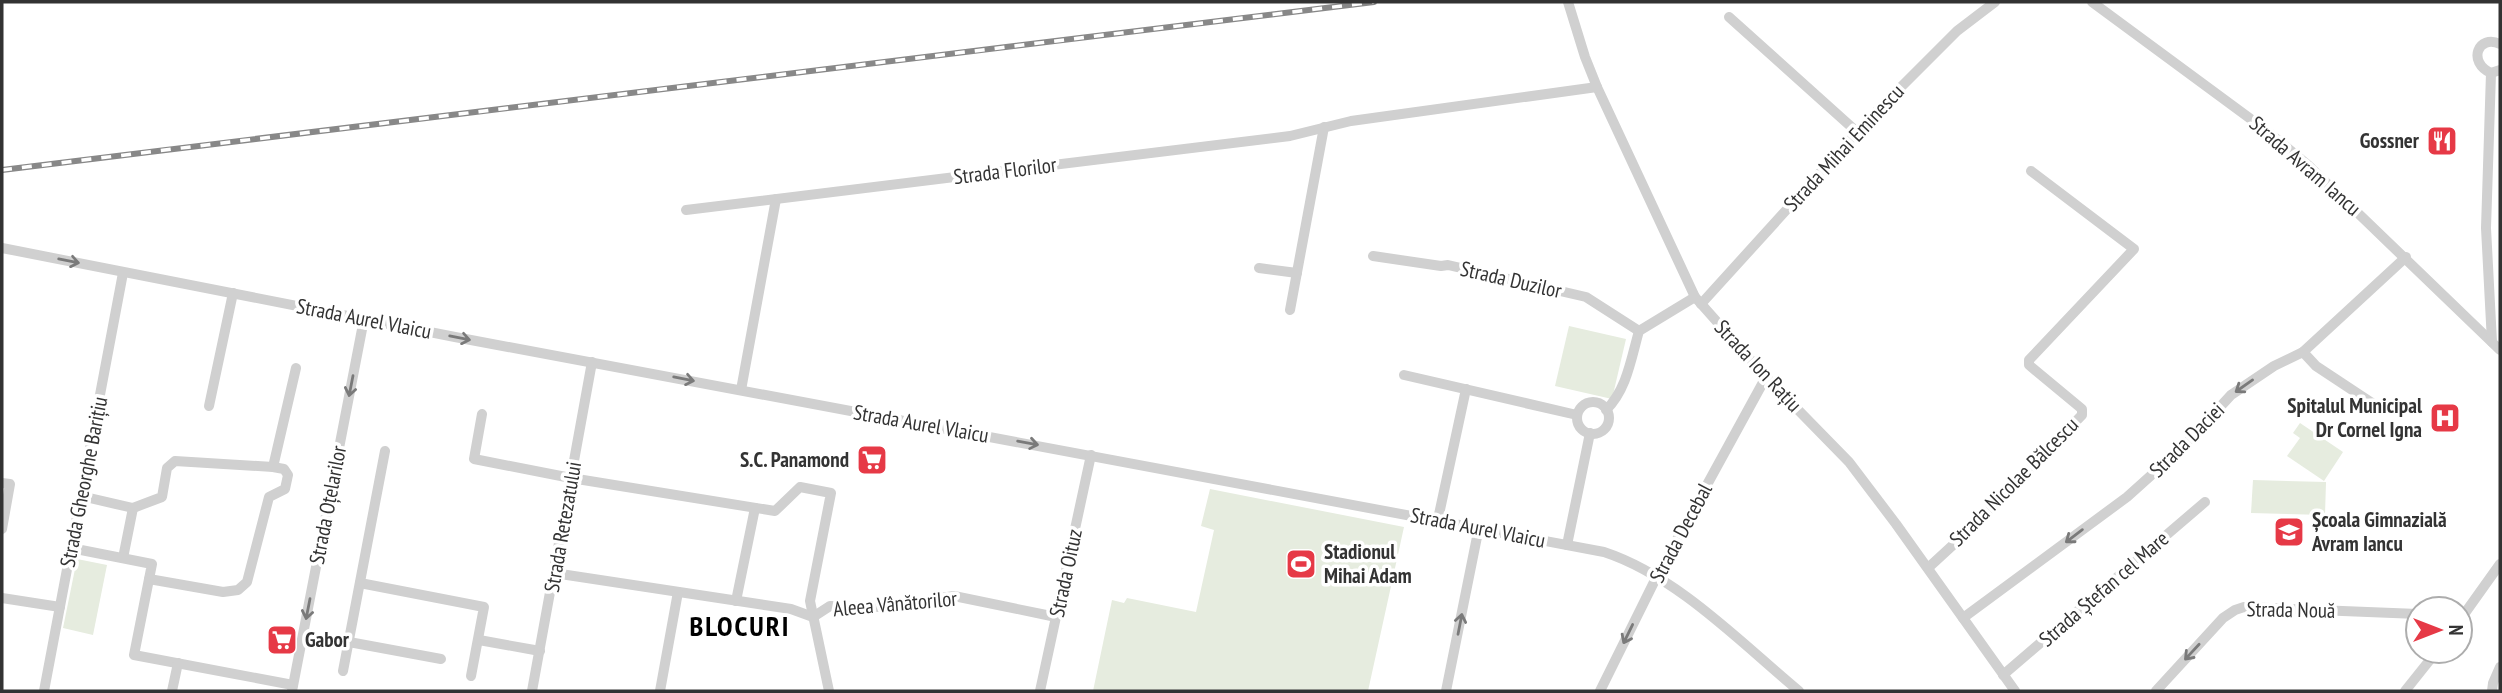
<svg xmlns="http://www.w3.org/2000/svg" width="2502" height="693" font-family="'PT Sans Narrow',sans-serif">
	<style>
		.green { fill: #e6ecdf }
		.lines { fill: none; stroke-linecap: round; stroke-linejoin: round }
		.minor { stroke: #d0d0d0; stroke-width: 10 }
		.rail-casing { stroke: #888; stroke-width: 6 }
		.rail { stroke: #fff; stroke-width: 3.5; stroke-dasharray: 10; stroke-linecap: butt }
		.oneway { stroke: #7a7a7a }
		.labels { text-anchor: middle; stroke-width: 7; stroke-linejoin: round; paint-order: stroke }
		.poi-label { font-size: 21px; font-weight: bold; fill: #333; stroke: #fff; text-anchor: end }
		.street-label { font-size: 21px; fill: #333; stroke: #fff }
		.district-label { font-size: 28px; font-weight: bold; letter-spacing: 2px; fill: #000; stroke: #fff }
	</style>
	<rect width="100%" height="100%" fill="#fff"/>
	<g class="green">
		<polygon points="1569,326 1626,339 1612,399 1555,386"/>
		<polygon points="2300,423 2343,452 2324,481 2287,456 2300,438 2293,433"/>
		<polygon points="2253,480 2326,482 2325,515 2251,513"/>
		<polygon points="1210,489 1404,527 1368,691 1093,691 1112,600 1124,603 1127,598 1196,612 1214,530 1201,526"/>
		<polygon points="77,559 107,565 93,635 63,628"/>
	</g>
	<g class="lines">
		<g class="minor">
			<polyline points="1568,2 1585,57 1597,87 1695,297 1766,377 1849,462 1896,524 2015,691"/>
			<polyline points="2092,2 2267,131 2308,165 2500,350"/>
			<polyline points="1729,17 1857,132"/>
			<path d="M 2500,44 C 2478,34 2467,62 2491,73 L 2500,70"/>
			<polyline points="2491,73 2486,228 2492,342"/>
			<polyline points="686,210 1290,136 1351,121 1597,87"/>
			<path d="M 2,248 L 455,337 L 1604,552 C 1677,576 1740,642 1799,691"/>
			<polyline points="1373,256 1441,266 1448,265 1586,297 1639,331"/>
			<polyline points="1259,268 1297,273"/>
			<polyline points="1701,304 1868,120 1957,31 1995,2"/>
			<polyline points="1290,310 1324,127"/>
			<polyline points="2303,352 2316,366 2384,411"/>
			<polyline points="1404,375 1577,415"/>
			<polyline points="741,390 776,199"/>
			<circle cx="1593" cy="418" r="16"/>
			<polyline points="209,406 233,293"/>
			<path d="M 1606,410 C 1627,389 1631,359 1639,331 L 1695,297"/>
			<polyline points="482,414 474,459 571,478 775,511 800,487 831,493 810,601 829,691"/>
			<polyline points="2,483 10,484 2,529"/>
			<polyline points="81,496 133,508 123,558"/>
			<polyline points="133,508 162,497 167,468 175,461 273,467"/>
			<polyline points="1438,519 1466,389"/>
			<polyline points="1567,545 1590,433"/>
			<polyline points="71,548 152,564 134,655 293,685"/>
			<polyline points="1928,568 1978,522 2082,415 2082,409 2029,365 2029,360 2134,249 2031,171"/>
			<polyline points="554,573 791,609 813,617"/>
			<polyline points="149,579 223,592 238,590 247,582 269,497 285,489 288,475 284,469 273,467 296,368"/>
			<polyline points="360,583 484,607 471,676"/>
			<polyline points="2,598 60,607"/>
			<polyline points="736,601 755,508"/>
			<polyline points="813,617 830,606 881,607 954,596 1056,617"/>
			<polyline points="1963,618 2127,497 2186,444 2231,395 2274,366 2303,352 2406,257"/>
			<polyline points="2460,620 2500,564"/>
			<polyline points="479,640 540,651"/>
			<polyline points="349,642 441,659"/>
			<polyline points="343,671 385,451"/>
			<polyline points="2003,675 2205,502"/>
			<polyline points="44,691 123,273"/>
			<polyline points="172,691 178,663"/>
			<polyline points="292,691 364,319"/>
			<polyline points="532,691 592,362"/>
			<polyline points="660,691 678,592"/>
			<polyline points="1040,691 1091,455"/>
			<polyline points="1446,691 1479,527"/>
			<polyline points="1600,691 1657,576 1766,377"/>
			<polyline points="2156,691 2223,618 2235,610 2244,607 2418,614"/>
			<polyline points="2405,691 2437,651"/>
			<polyline points="2492,691 2493,683 2500,667"/>
		</g>
		<g class="rail-casing">
			<polyline id="rail" points="2,170 1374,2"/>
		</g>
		<use href="#rail" class="rail"/>
	</g>
	<defs><path id="oneway-shaft" d="M-6 0H5M1.5-3L5.5 0L1.5 3" fill="none" stroke-width="1.6" stroke-linecap="round" stroke-linejoin="round" transform="scale(1.75)"/></defs>
	<g class="oneway">
		<use href="#oneway-shaft" transform="translate(69 261) rotate(11)"/>
		<use href="#oneway-shaft" transform="translate(460 338) rotate(11)"/>
		<use href="#oneway-shaft" transform="translate(684 379) rotate(11)"/>
		<use href="#oneway-shaft" transform="translate(351 386) rotate(101)"/>
		<use href="#oneway-shaft" transform="translate(2244 386) rotate(145)"/>
		<use href="#oneway-shaft" transform="translate(1028 443) rotate(10)"/>
		<use href="#oneway-shaft" transform="translate(2074 536) rotate(143)"/>
		<use href="#oneway-shaft" transform="translate(308 609) rotate(101)"/>
		<use href="#oneway-shaft" transform="translate(1460 624) rotate(-79)"/>
		<use href="#oneway-shaft" transform="translate(1628 634) rotate(116)"/>
		<use href="#oneway-shaft" transform="translate(2192 652) rotate(133)"/>
	</g>
	<defs>
		<g id="restaurant-square" transform="scale(1.575)"><rect x="-9" y="-9" width="18" height="18" rx="4" fill="#e63946" stroke="#fff"/><path d="M-5-6h1v4h1v-4h1v4h1v-4h1v5L-1.5 .5V6h-2V.5L-5-1ZM5-6V6H3V1.5H1.5Q1.5-4 5-6Z" fill="#fff"/></g>
		<g id="hospital-square" transform="scale(1.575)"><rect x="-9" y="-9" width="18" height="18" rx="4" fill="#e63946" stroke="#fff"/><path d="M-5-5h3v3.5h4V-5h3V5h-3V1.5h-4V5h-3Z" fill="#fff"/></g>
		<g id="supermarket-square" transform="scale(1.575)"><rect x="-9" y="-9" width="18" height="18" rx="4" fill="#e63946" stroke="#fff"/><path d="M-6-5.5h2.5l.6 2H6L4.5 2H-2.5L-4.4-4H-6ZM-1.5 3.2a1.3 1.3 0 1 0 .1 0ZM3 3.2a1.3 1.3 0 1 0 .1 0Z" fill="#fff"/></g>
		<g id="school-square" transform="scale(1.575)"><rect x="-9" y="-9" width="18" height="18" rx="4" fill="#e63946" stroke="#fff"/><path d="M0-5L7-2L0 1L-7-2ZM-4 1L0 2.5L4 1V4Q0 6-4 4Z" fill="#fff"/></g>
		<g id="stadium-square" transform="scale(1.575)"><rect x="-9" y="-9" width="18" height="18" rx="4" fill="#e63946" stroke="#fff"/><path d="M0-5a6.5 5 0 1 0 0 10a6.5 5 0 1 0 0-10ZM-3.5-1.8h7v3.6h-7Z" fill="#fff"/></g>
	</defs>
	<g fill-rule="evenodd">
		<use href="#restaurant-square" x="2442" y="141"/>
		<use href="#hospital-square" x="2445" y="418"/>
		<use href="#supermarket-square" x="872" y="460"/>
		<use href="#school-square" x="2289" y="532"/>
		<use href="#stadium-square" x="1301" y="564"/>
		<use href="#supermarket-square" x="282" y="640"/>
	</g>
	<g class="labels">
		<g class="poi-label">
			<text x="2419" y="148">Gossner</text>
			<text x="2422" y="413">Spitalul Municipal<tspan x="2422" dy="24">Dr Cornel Igna</tspan></text>
			<text x="849" y="467">S.C. Panamond</text>
			<text x="2312" y="527" text-anchor="start">Școala Gimnazială<tspan x="2312" dy="24">Avram Iancu</tspan></text>
			<text x="1324" y="559" text-anchor="start">Stadionul<tspan x="1324" dy="24">Mihai Adam</tspan></text>
			<text x="305" y="647" text-anchor="start">Gabor</text>
		</g>
		<g class="street-label">
			<text transform="translate(1844 148) rotate(-47)" y="7">Strada Mihai Eminescu</text>
			<text transform="translate(2305 166) rotate(41)" y="7">Strada Avram Iancu</text>
			<text transform="translate(1005 171) rotate(-7)" y="7">Strada Florilor</text>
			<text transform="translate(1511 280) rotate(13)" y="7">Strada Duzilor</text>
			<text transform="translate(364 319) rotate(11)" y="7">Strada Aurel Vlaicu</text>
			<text transform="translate(1758 366) rotate(47)" y="7">Strada Ion Rațiu</text>
			<text transform="translate(921 424) rotate(10)" y="7">Strada Aurel Vlaicu</text>
			<text transform="translate(2187 440) rotate(-45)" y="7">Strada Daciei</text>
			<text transform="translate(84 482) rotate(-79)" y="7">Strada Gheorghe Barițiu</text>
			<text transform="translate(2014 482) rotate(-45)" y="7">Strada Nicolae Bălcescu</text>
			<text transform="translate(328 505) rotate(-79)" y="7">Strada Oțelarilor</text>
			<text transform="translate(563 527) rotate(-80)" y="7">Strada Retezatului</text>
			<text transform="translate(1478 528) rotate(11)" y="7">Strada Aurel Vlaicu</text>
			<text transform="translate(1681 533) rotate(-62)" y="7">Strada Decebal</text>
			<text transform="translate(1066 573) rotate(-78)" y="7">Strada Oituz</text>
			<text transform="translate(2104 589) rotate(-41)" y="7">Strada Ștefan cel Mare</text>
			<text transform="translate(895 604) rotate(-5)" y="7">Aleea Vânătorilor</text>
			<text transform="translate(2291 610) rotate(1)" y="7">Strada Nouă</text>
		</g>
		<g class="district-label">
			<text x="740" y="636">BLOCURI</text>
		</g>
	</g>
	<rect width="2502" height="693" fill="none" stroke="#333333" stroke-width="7"/>
	<g transform="translate(2439 630) rotate(90)"><circle r="33" fill="#ffffff" stroke="#adadad" stroke-width="2"/>
	<path d="M0-5L12 26L0 18L-12 26Z" fill="#e63946"/>
	<text y="-10" font-size="19" font-weight="bold" text-anchor="middle" fill="#333333">N</text>
	</g>
</svg>
